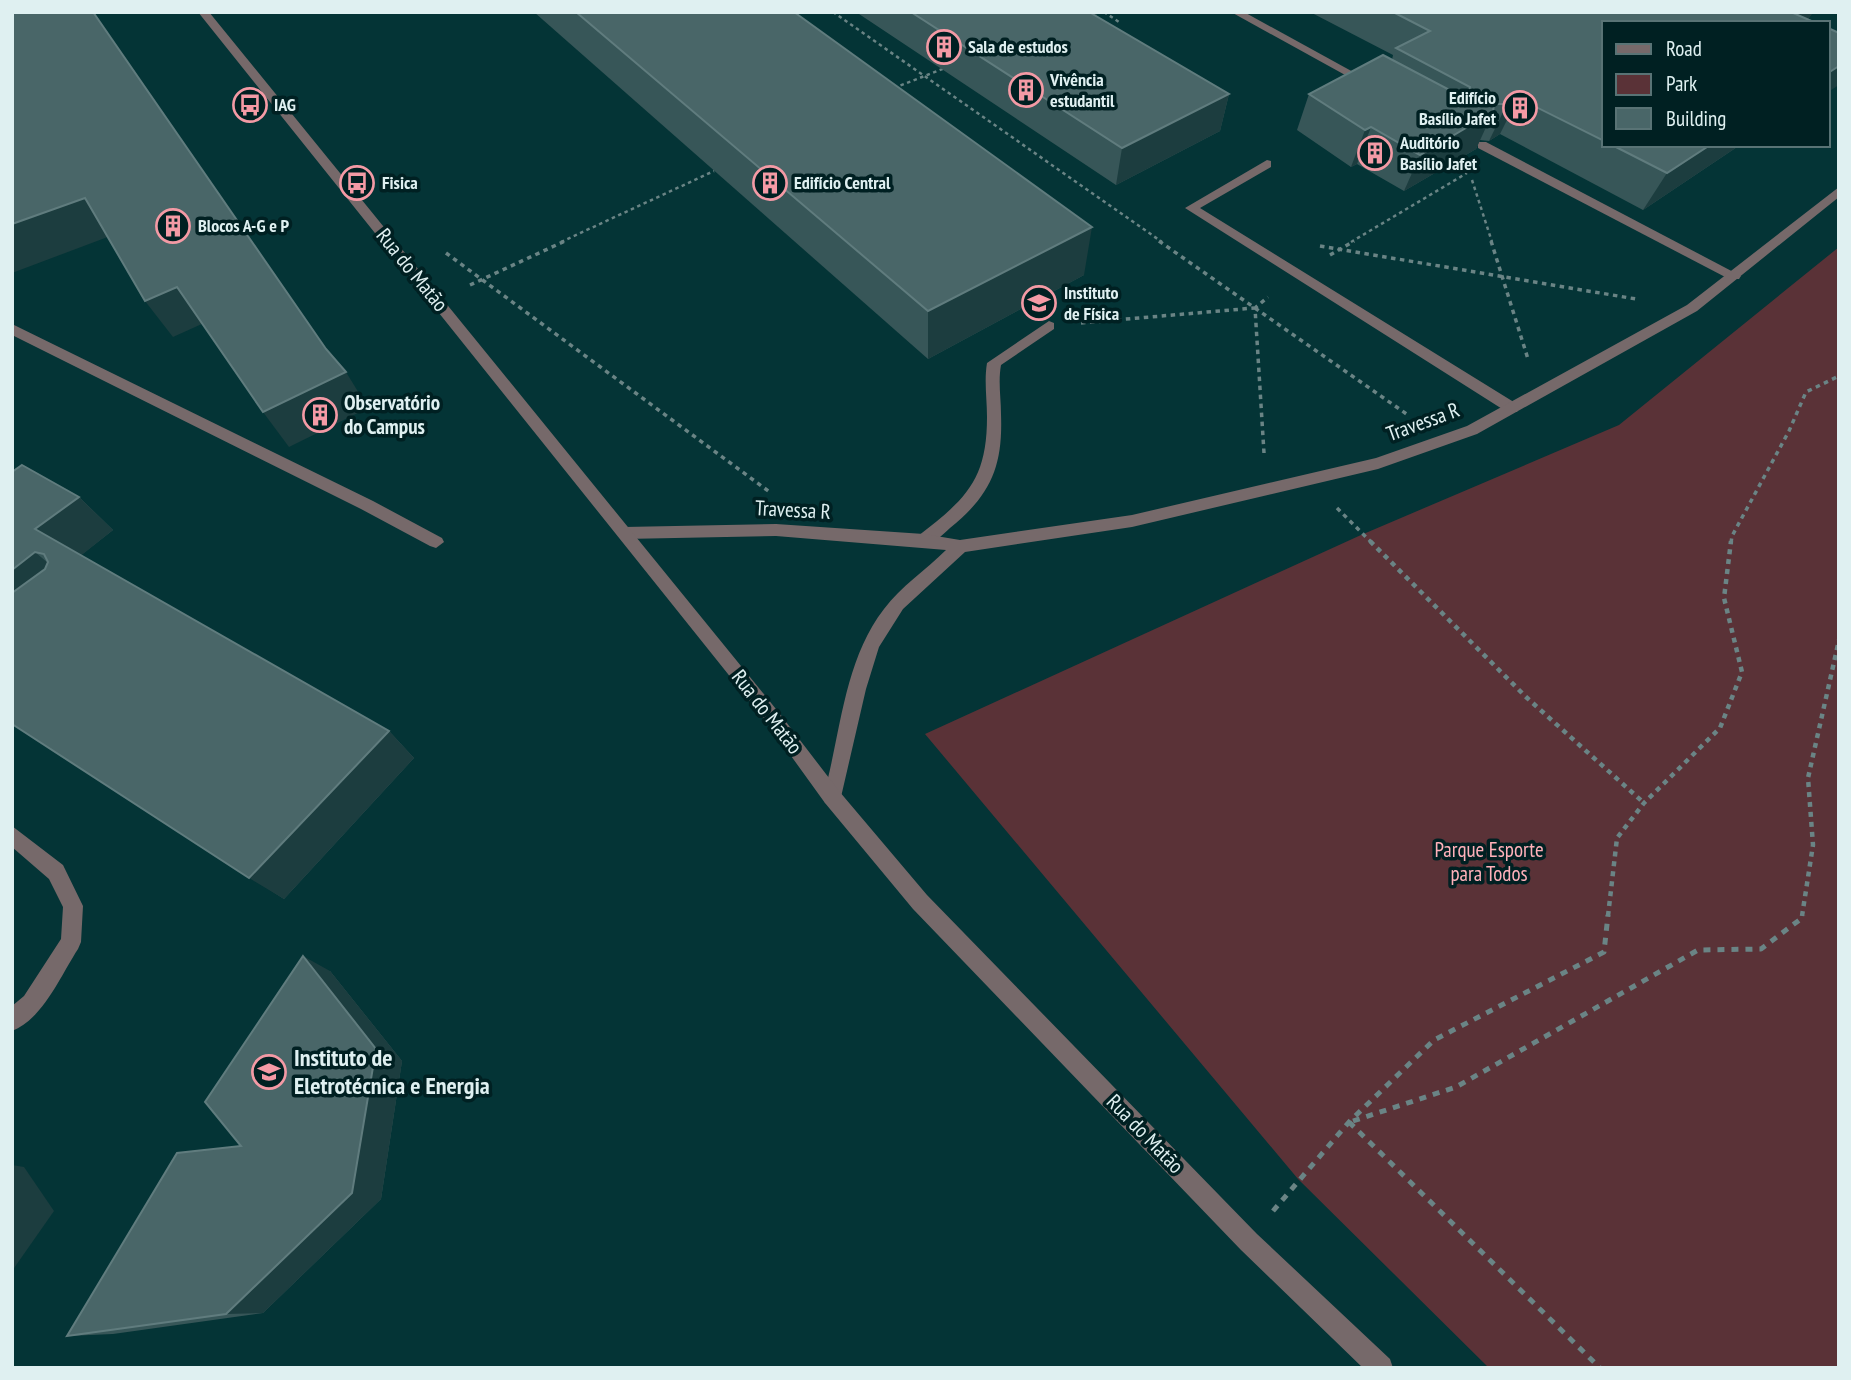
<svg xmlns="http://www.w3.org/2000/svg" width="1851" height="1380" font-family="'PT Sans Narrow',sans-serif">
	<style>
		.built { fill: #043436; fill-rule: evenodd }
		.green { fill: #5a3237 }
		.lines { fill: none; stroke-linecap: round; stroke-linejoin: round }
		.path-far3 { stroke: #6a8485; stroke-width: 2.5; stroke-dasharray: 3.5 3.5; stroke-linecap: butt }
		.path-far2 { stroke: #6a8485; stroke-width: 3.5; stroke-dasharray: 4.5 4.5; stroke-linecap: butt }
		.path-far1 { stroke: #6a8485; stroke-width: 4.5; stroke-dasharray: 5 5; stroke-linecap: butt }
		.path { stroke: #6a8485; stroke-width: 5; stroke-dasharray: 7 7; stroke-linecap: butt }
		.service { fill: #76696a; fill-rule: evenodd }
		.minor { fill: #76696a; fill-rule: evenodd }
		.tertiary { fill: #76696a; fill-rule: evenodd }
		.wall { fill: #375658 }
		.shaded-wall { fill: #1c3d3f }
		.building { fill: #496668; stroke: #607c7e; stroke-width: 2 }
		.labels { text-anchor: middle; stroke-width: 7; stroke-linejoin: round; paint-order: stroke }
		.far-poi-label { font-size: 18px; font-weight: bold; fill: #dff0f1; stroke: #002022; text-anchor: start }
		.street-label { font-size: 21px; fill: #dff0f1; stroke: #002022 }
		.poi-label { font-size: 21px; font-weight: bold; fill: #dff0f1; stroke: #002022; text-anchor: start }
		.park-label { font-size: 21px; fill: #ffb1ba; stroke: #002022 }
		.near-poi-label { font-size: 24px; font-weight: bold; fill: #dff0f1; stroke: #002022; text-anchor: start }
	</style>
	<rect width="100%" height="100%" fill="#08292b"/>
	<path class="built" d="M 12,12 L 1839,12 L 1839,1368 L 12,1368 ZM 1604,23 L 1828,23 L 1828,145 L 1604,145 Z"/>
	<polygon class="green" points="1839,247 1839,1368 1489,1368 1298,1179 925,734 1361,535 1619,425"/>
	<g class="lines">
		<g class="path-far3">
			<polyline points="833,12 1162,242"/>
			<polyline points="1104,12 1119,22"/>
			<polyline points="894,88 945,68"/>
			<polyline points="1472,180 1492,242"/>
			<polyline points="561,242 714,171"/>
			<polyline points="1351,242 1467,173"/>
		</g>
		<g class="path-far2">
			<polyline points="1159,241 1408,415"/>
			<polyline points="1491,241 1528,359"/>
			<polyline points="1320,246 1636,299"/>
			<polyline points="446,253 771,493"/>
			<polyline points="1330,255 1354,241"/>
			<polyline points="470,285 565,241"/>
			<polyline points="1081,323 1254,308"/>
			<polyline points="1264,453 1255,308 1268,297"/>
			<polyline points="1337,508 1372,543"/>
			<polyline points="1731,543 1732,536 1789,431 1806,392 1839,376"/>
		</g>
		<g class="path-far1">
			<polyline points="1370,541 1526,697 1644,803"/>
			<polyline points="1608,916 1617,838 1644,803 1720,728 1742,672 1724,598 1731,541"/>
			<polyline points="1802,916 1813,845 1808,778 1839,640"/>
		</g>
		<g class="path">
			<polyline points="1353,1121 1456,1087 1698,950 1761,949 1802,918 1803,915"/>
			<polyline points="1349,1122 1600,1368"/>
			<polyline points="1273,1211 1349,1122 1434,1040 1604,952 1608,915"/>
		</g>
		<g class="service">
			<polygon points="1231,12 1244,12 1375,84 1365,86"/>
			<polygon points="1478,142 1486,142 1741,276 1739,279 1729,279 1478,148"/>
			<polygon points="1267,160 1271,161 1271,167 1200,208 1517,404 1519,408 1517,412 1507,412 1185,208"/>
			<path d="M 1049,321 L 1054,323 L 1054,329 L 1001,365 C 998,382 1001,398 1001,414 C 1003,466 991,495 950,528 C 941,536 931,548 918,544 L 916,540 L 918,536 C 966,499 987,480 987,417 C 987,399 984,381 987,363 Z"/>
			<polygon points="12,324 373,501 442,538 444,542 436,548 430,546 361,509 12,335"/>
			<path d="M 12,826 L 63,865 L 83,906 L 81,942 L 78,949 C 61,975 43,1019 12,1031 L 12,1006 L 24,996 L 61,939 L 63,907 L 49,879 L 12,847 Z"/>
		</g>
		<path class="minor" d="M 1839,187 L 1839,197 L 1697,311 L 1477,434 L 1378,469 L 1132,527 L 965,552 L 903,609 L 879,647 L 866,689 L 841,797 L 839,803 L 832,805 L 825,803 L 823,797 C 841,735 843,662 884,609 C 901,586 926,570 946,550 L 776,536 L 624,539 L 616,533 L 624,527 L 776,524 L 924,534 L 960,540 L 1132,515 L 1376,458 L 1467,426 L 1687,305 Z"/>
		<polygon class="tertiary" points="198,12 209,12 780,714 839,791 927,895 1257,1234 1390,1359 1393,1368 1363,1368 1241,1250 913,909 825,803 768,724"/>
	</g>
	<g class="wall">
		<polygon points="534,12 794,12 1084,275 928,359"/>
		<polygon points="856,12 1102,12 1095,15 1229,94 1220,131 1116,185"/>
		<polygon points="1310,12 1630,12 1633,13 1635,12 1813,12 1808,19 1604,23 1604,145 1740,145 1643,210 1500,134 1489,141 1480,140 1476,149 1404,191 1357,164 1351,167 1297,130 1309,94 1392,60 1393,55"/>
		<polygon points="12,472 79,497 113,530 81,555 389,731 414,758 284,899 12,724"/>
		<polygon points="330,971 402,1061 381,1199 263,1313 113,1334 67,1336 241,1146"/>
	</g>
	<g class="shaded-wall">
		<polygon points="1059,12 1102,12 1057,32"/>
		<polygon points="1789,12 1813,12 1806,23"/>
		<polygon points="1839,66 1839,85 1828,92 1828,73"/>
		<polygon points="1229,94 1220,131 1116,185 1122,148"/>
		<polygon points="1518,98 1500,134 1489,141 1507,104"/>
		<polygon points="1493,112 1476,149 1404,191 1420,155"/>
		<polygon points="1371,127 1357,164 1351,167 1365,130"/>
		<polygon points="1710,145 1740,145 1643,210 1667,173"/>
		<polygon points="85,198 113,235 12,273 12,224"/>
		<polygon points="1092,227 1084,275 928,359 928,311"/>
		<polygon points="177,287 204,323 173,337 145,301"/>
		<polygon points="346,372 368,408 289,447 263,412"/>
		<polygon points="79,497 113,530 73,562 35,529"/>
		<polygon points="35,552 73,584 12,631 12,570"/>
		<polygon points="389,731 414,758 284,899 249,878"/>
		<polygon points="303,956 330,971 402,1061 381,1199 263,1313 226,1314"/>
		<polygon points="12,1165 24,1167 54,1211 12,1271"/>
	</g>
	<g class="building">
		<polygon points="12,12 93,12 326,349 346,372 263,412 177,287 145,301 85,198 12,224"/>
		<polygon points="576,12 794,12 1092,227 928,311"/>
		<polygon points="911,12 1089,12 1229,94 1122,148"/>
		<polygon points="1393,12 1630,12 1633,13 1635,12 1791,12 1816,23 1604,23 1604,141 1518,98 1507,104 1494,104 1493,112 1420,155 1371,127 1365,130 1309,94 1383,55 1457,94 1469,92 1470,87 1396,48 1430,31"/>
		<polygon points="1828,28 1839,33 1839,66 1828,73"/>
		<polygon points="1612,145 1710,145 1667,173"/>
		<polygon points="22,465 79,497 35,529 389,731 249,878 12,724 12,593 45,569 48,562 44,554 35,552 12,570 12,472"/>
		<polygon points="303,956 376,1049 352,1193 226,1314 67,1336 177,1153 241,1146 205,1102"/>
	</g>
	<defs>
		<g id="building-ring" transform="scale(1.75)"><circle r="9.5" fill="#002022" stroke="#f49aa5" stroke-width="1.5"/><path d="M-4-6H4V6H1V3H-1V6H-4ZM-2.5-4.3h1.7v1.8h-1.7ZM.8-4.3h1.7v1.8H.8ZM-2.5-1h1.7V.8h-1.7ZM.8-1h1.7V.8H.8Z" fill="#f49aa5"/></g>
		<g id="bus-ring" transform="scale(1.75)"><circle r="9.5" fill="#002022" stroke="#f49aa5" stroke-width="1.5"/><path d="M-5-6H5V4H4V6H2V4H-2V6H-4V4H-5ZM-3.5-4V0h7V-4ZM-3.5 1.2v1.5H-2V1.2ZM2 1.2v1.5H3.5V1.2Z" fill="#f49aa5"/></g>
		<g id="university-ring" transform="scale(1.75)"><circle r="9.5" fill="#002022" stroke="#f49aa5" stroke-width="1.5"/><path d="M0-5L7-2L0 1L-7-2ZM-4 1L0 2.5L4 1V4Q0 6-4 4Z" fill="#f49aa5"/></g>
	</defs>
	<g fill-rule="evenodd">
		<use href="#building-ring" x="944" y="47"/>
		<use href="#building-ring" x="1026" y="90"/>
		<use href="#bus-ring" x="250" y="105"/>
		<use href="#building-ring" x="1520" y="108"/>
		<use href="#building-ring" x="1375" y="153"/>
		<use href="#bus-ring" x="357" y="183"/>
		<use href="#building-ring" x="770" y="183"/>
		<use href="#building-ring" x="173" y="226"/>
		<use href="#university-ring" x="1039" y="303"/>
		<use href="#building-ring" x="320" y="415"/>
		<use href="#university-ring" x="269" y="1072"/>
	</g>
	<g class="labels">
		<g class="far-poi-label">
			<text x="968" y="53">Sala de estudos</text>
			<text x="1050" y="86">Vivência<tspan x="1050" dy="21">estudantil</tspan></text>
			<text x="1496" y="104" text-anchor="end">Edifício<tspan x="1496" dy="21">Basílio Jafet</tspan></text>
			<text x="274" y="111">IAG</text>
			<text x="1400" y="149">Auditório<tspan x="1400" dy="21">Basílio Jafet</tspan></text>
			<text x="382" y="189">Fisica</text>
			<text x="794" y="189">Edifício Central</text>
			<text x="198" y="232">Blocos A-G e P</text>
			<text x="1064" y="299">Instituto<tspan x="1064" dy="21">de Física</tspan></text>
		</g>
		<g class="street-label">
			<text transform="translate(412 270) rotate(51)" y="7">Rua do Matão</text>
			<text transform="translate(1423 422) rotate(-20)" y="7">Travessa R</text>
			<text transform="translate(793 510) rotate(3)" y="7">Travessa R</text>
			<text transform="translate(767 712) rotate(52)" y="7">Rua do Matão</text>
			<text transform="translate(1145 1134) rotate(46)" y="7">Rua do Matão</text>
		</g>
		<g class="poi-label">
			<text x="344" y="410">Observatório<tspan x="344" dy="24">do Campus</tspan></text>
		</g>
		<g class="park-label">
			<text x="1489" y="857">Parque Esporte<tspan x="1489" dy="24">para Todos</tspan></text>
		</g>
		<g class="near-poi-label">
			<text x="294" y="1066">Instituto de<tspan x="294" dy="28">Eletrotécnica e Energia</tspan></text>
		</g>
	</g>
	<rect width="1851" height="1380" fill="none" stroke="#dff0f1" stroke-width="28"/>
	<rect x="1602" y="21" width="228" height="126" fill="#002022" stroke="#597375" stroke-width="2"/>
	<rect x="1616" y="44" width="35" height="10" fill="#76696a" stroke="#597375" stroke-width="2"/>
	<text x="1666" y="56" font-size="21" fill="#dff0f1">Road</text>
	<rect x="1616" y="74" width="35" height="21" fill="#5a3237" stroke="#597375" stroke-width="2"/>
	<text x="1666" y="91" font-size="21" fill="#dff0f1">Park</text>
	<rect x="1616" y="108" width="35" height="21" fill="#496668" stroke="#597375" stroke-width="2"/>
	<text x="1666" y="126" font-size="21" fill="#dff0f1">Building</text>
</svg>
